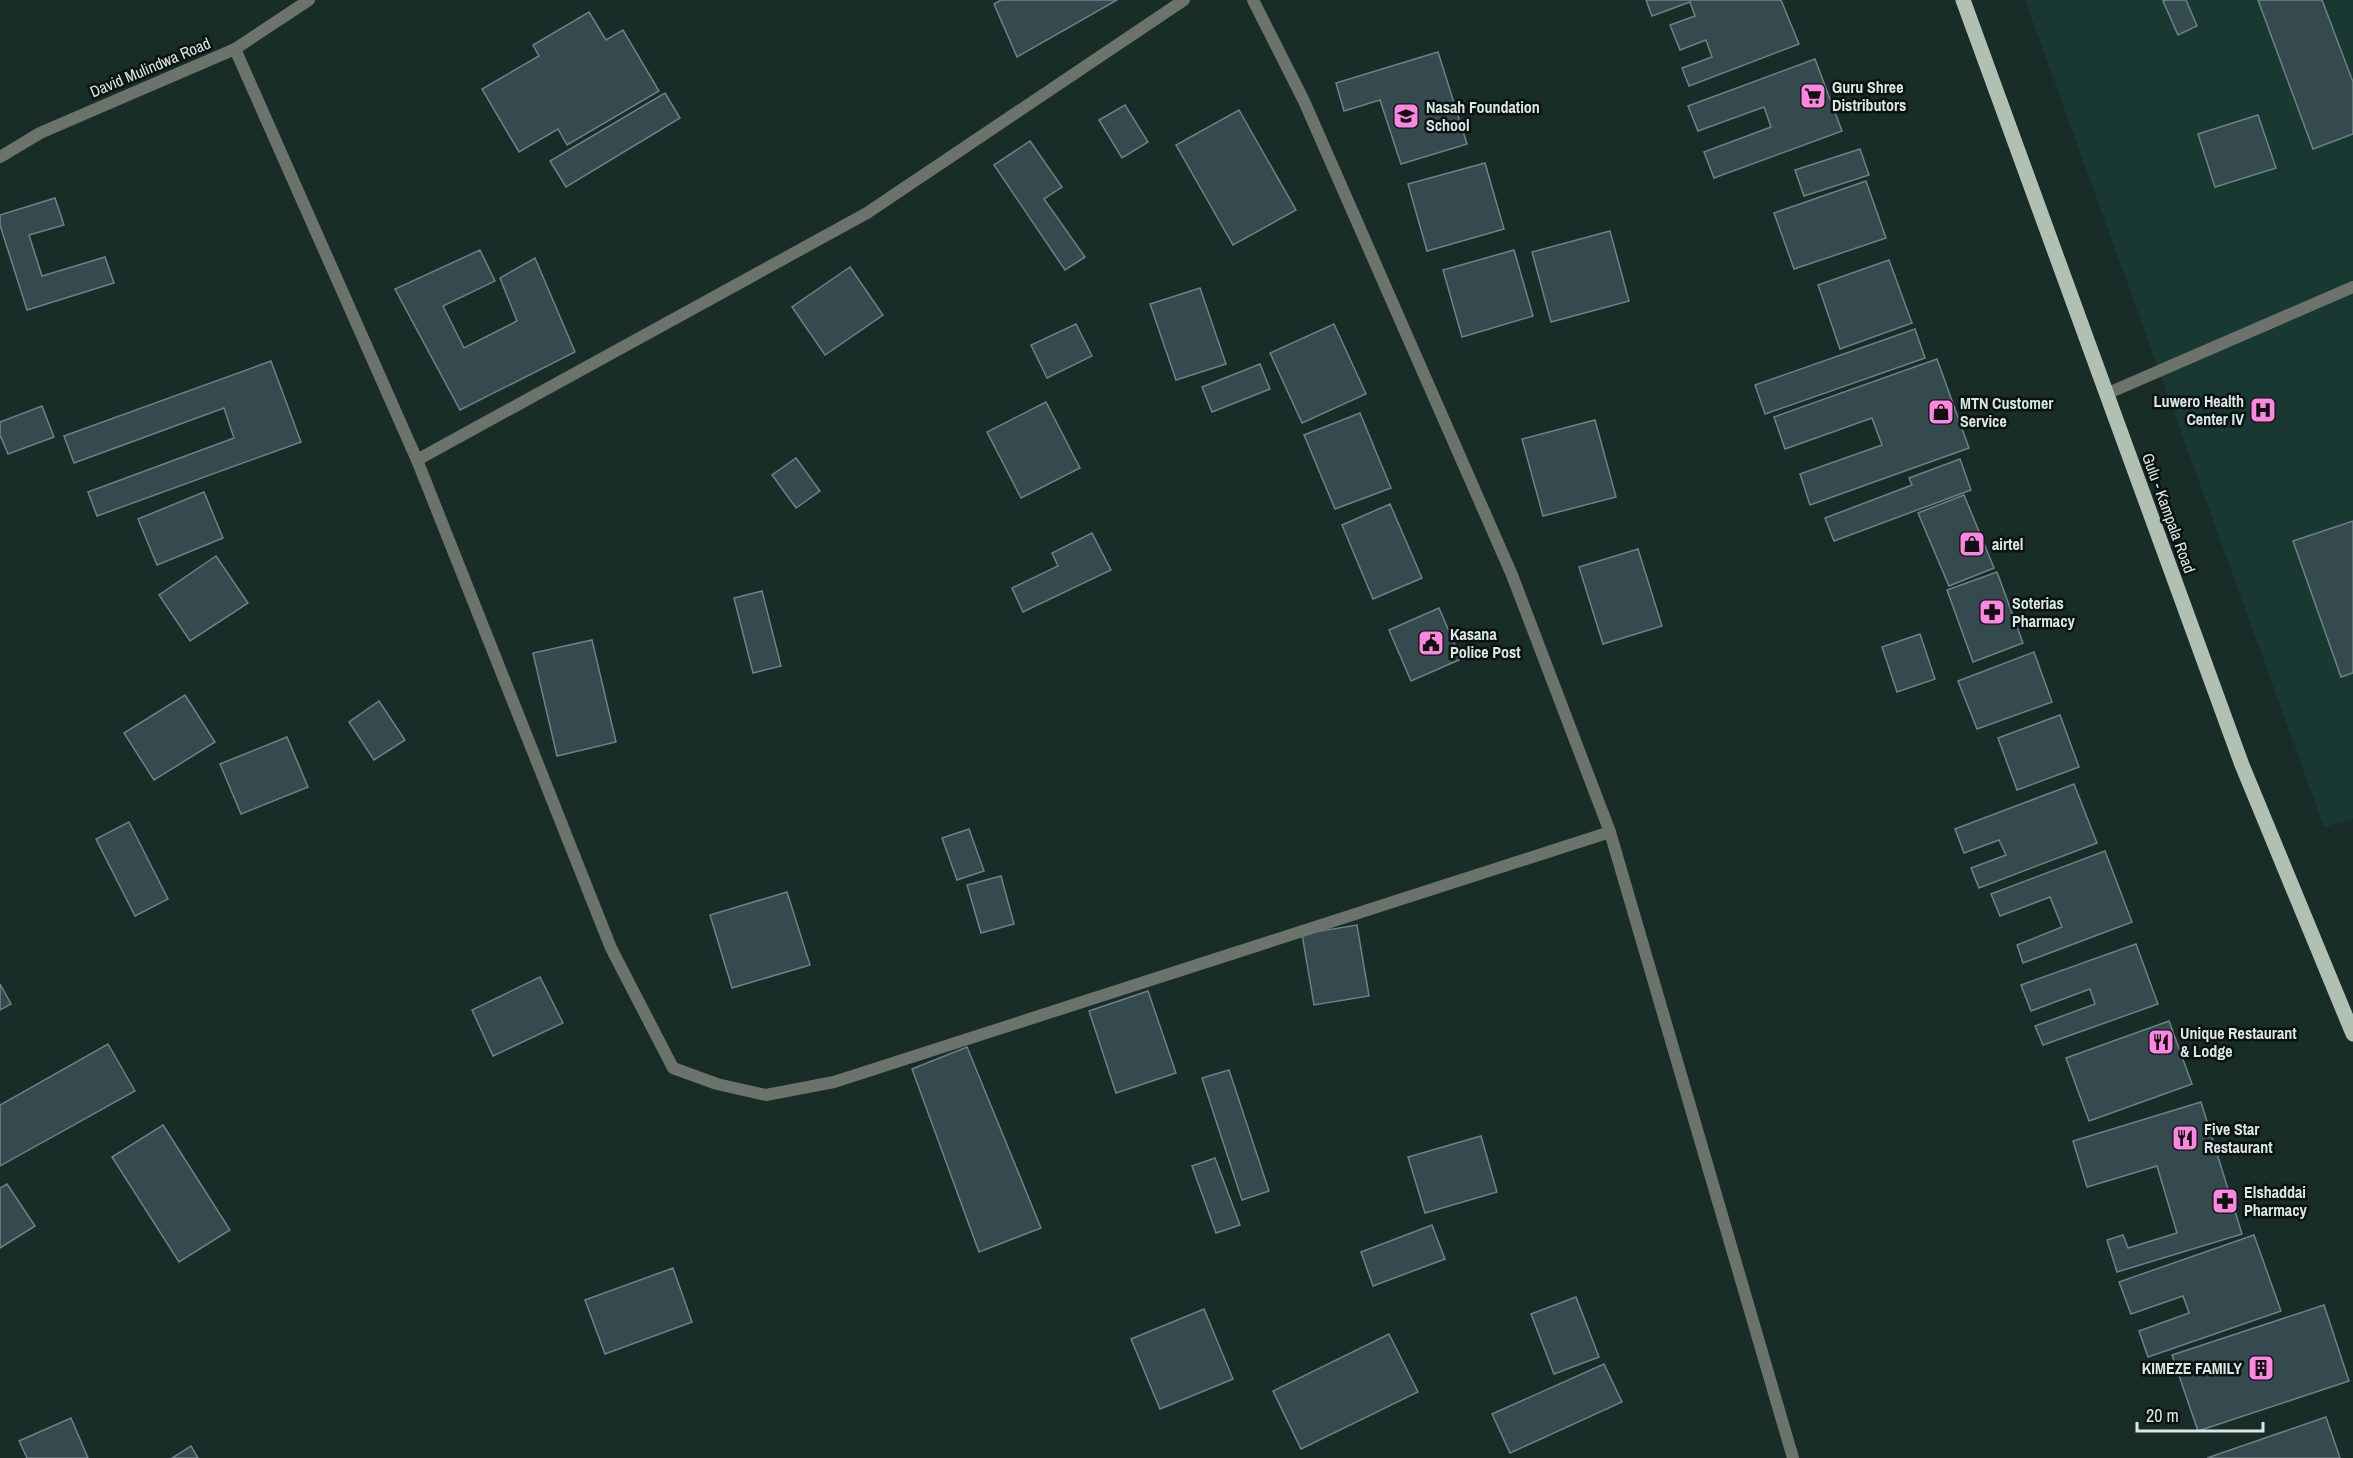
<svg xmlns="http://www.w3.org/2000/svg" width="2353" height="1458" font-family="'Archivo Narrow',sans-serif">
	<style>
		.built { fill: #1a3832 }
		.building { fill: #344a4e; stroke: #6b8287; stroke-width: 1.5 }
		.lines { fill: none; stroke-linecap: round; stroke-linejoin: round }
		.lane { stroke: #6c736d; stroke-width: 12 }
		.street { stroke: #6c736d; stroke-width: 12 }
		.primary { stroke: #b1c0b3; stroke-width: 15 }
		.labels { text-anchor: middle; stroke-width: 5; stroke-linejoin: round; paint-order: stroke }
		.street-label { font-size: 16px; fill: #dbe7e4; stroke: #0a1311 }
		.poi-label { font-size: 16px; font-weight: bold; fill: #dbe7e4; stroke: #0a1311; text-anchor: start }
	</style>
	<rect width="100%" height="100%" fill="#182c28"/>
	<polygon class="built" points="2025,0 2353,0 2353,819 2324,827"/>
	<g class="building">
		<polygon points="1001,0 1117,0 1017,57 994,4"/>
		<polygon points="1646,0 1781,0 1799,44 1689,86 1682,68 1712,57 1706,40 1680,50 1670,25 1695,16 1690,2 1652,16"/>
		<polygon points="2166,0 2186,0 2197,26 2178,35 2163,1"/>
		<polygon points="2258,0 2322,0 2353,82 2353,134 2313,149"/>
		<polygon points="589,12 606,40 623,30 659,91 567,145 558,129 519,152 482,89 539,56 533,45"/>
		<polygon points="1438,52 1467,144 1401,164 1380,100 1344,111 1336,83"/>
		<polygon points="1815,59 1842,131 1714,178 1704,152 1771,127 1764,107 1698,131 1688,106"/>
		<polygon points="665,93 680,118 566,187 550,161"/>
		<polygon points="1125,105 1148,142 1122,158 1099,120"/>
		<polygon points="1239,110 1296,210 1233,245 1176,145"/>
		<polygon points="2258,115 2276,168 2215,187 2198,134"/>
		<polygon points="1030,141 1062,187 1044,199 1085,257 1065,270 994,165"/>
		<polygon points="1860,149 1869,175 1804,196 1795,170"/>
		<polygon points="1485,163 1504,229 1427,251 1408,184"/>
		<polygon points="1866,181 1886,238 1794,269 1774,213"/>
		<polygon points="55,198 64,225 29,235 42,276 105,257 114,283 27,310 0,225 0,215"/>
		<polygon points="1610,231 1629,301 1551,322 1532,252"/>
		<polygon points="480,250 495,281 443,306 464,348 517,321 500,278 535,258 575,352 460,410 395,289"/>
		<polygon points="1514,250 1533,316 1462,337 1443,270"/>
		<polygon points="1889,260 1912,323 1840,349 1818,285"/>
		<polygon points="850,267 883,315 825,355 792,307"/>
		<polygon points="1200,288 1226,364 1176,380 1150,304"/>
		<polygon points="1076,324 1092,356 1047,378 1031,345"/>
		<polygon points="1334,324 1366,394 1302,423 1270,353"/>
		<polygon points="1915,329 1925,358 1765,414 1755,385"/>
		<polygon points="1937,359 1969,448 1810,505 1800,474 1882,445 1872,418 1785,449 1774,417"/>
		<polygon points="271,361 301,442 97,516 88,492 234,438 224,408 74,463 64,436"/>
		<polygon points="1260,364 1270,389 1212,412 1202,387"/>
		<polygon points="1046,402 1080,468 1021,498 987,432"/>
		<polygon points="42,406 54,437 8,454 0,435 0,422"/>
		<polygon points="1360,413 1391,488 1335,509 1304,435"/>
		<polygon points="1595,420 1616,497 1543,516 1522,439"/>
		<polygon points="796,458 820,491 796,508 772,475"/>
		<polygon points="1960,459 1971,490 1834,541 1825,518 1912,485 1909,478"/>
		<polygon points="204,492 223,538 157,565 138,519"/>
		<polygon points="1964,495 1994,568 1949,586 1918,513"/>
		<polygon points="1390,504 1422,578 1373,599 1342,525"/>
		<polygon points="2353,521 2353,673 2341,677 2293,541"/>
		<polygon points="1092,533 1111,570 1023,612 1012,588 1058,566 1052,553"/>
		<polygon points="1638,549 1662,626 1603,644 1579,567"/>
		<polygon points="216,556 248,603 190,641 159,595"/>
		<polygon points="1997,572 2023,643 1973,662 1947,590"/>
		<polygon points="762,591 781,666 753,673 734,598"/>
		<polygon points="1439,608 1461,659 1411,681 1389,630"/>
		<polygon points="1920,634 1935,679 1897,692 1882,647"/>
		<polygon points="592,640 616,742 557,756 533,653"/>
		<polygon points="2034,652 2052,702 1977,729 1958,681"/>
		<polygon points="185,695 215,742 154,780 124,733"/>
		<polygon points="379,701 405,740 374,760 349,722"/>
		<polygon points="2060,715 2079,767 2017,790 1998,738"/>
		<polygon points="287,737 308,787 241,814 220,764"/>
		<polygon points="2074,784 2097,843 1979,888 1971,868 2006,855 1999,840 1964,853 1955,829"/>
		<polygon points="129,822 168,899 135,916 96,839"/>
		<polygon points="969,829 984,871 957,880 942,838"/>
		<polygon points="2105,851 2132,922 2023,963 2017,945 2062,927 2050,897 2000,916 1991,894"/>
		<polygon points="1001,876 1014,924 981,933 967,885"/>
		<polygon points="787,892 810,965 732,988 710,915"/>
		<polygon points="1357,925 1369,996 1314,1005 1302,934"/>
		<polygon points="2136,944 2158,1004 2043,1045 2035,1026 2095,1004 2090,989 2031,1011 2021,985"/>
		<polygon points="540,977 563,1023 493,1056 472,1010"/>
		<polygon points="0,984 11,1004 0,1010"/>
		<polygon points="1148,991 1176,1073 1116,1093 1089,1011"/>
		<polygon points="2169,1021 2192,1084 2089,1121 2066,1058"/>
		<polygon points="108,1044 135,1091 0,1166 0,1105"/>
		<polygon points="967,1047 1041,1228 979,1252 912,1069"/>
		<polygon points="1229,1070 1269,1191 1242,1200 1202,1078"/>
		<polygon points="2201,1102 2242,1234 2117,1272 2107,1240 2123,1235 2128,1248 2177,1233 2157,1166 2087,1187 2073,1141"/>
		<polygon points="163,1125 230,1230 179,1262 112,1157"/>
		<polygon points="1481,1136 1497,1192 1425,1213 1408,1157"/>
		<polygon points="1215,1158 1240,1225 1216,1233 1192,1166"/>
		<polygon points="7,1184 35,1226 0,1248 0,1188"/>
		<polygon points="1432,1225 1445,1259 1373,1286 1361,1252"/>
		<polygon points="2254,1235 2281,1311 2148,1357 2139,1331 2189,1313 2183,1296 2131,1314 2119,1282"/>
		<polygon points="673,1268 692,1322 605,1354 585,1300"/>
		<polygon points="1576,1297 1599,1357 1554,1374 1531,1314"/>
		<polygon points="2324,1305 2349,1381 2198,1431 2172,1355"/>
		<polygon points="1204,1309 1233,1379 1160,1409 1131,1339"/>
		<polygon points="1389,1334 1418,1392 1301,1449 1273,1391"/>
		<polygon points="1604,1364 1622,1402 1510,1453 1492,1414"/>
		<polygon points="2326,1417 2340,1458 2207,1458"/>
		<polygon points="71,1418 88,1458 27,1458 19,1441"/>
		<polygon points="191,1446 198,1458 172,1458"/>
	</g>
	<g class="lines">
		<polyline class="lane" points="2106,394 2353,287"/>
		<g class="street">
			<polyline points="1253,0 1304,101 1512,575 1610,832 1793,1458"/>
			<polyline points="235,49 417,460 611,948 673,1068 717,1084 766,1095 834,1082 1610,832"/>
			<polyline points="0,157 40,133 235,49 309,0"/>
			<polyline points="417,460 867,213 1184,0"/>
		</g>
		<polyline class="primary" points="1963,0 2242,765 2353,1034"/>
	</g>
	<defs>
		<g id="supermarket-square" transform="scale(1.35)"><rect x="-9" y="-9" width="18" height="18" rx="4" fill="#fe85e0" stroke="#0a1311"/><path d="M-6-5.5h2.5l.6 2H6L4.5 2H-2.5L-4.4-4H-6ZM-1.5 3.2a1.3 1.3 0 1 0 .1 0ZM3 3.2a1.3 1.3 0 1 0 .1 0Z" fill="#111"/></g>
		<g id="school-square" transform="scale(1.35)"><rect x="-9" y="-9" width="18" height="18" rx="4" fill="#fe85e0" stroke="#0a1311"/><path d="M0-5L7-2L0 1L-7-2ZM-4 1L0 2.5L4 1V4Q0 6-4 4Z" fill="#111"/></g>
		<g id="hospital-square" transform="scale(1.35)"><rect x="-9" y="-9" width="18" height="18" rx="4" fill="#fe85e0" stroke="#0a1311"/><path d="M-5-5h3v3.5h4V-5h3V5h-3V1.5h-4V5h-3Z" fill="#111"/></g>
		<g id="shop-square" transform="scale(1.35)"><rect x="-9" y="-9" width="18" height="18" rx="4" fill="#fe85e0" stroke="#0a1311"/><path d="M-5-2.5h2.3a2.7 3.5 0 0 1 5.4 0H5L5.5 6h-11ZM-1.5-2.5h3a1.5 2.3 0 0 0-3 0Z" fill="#111"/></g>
		<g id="pharmacy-square" transform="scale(1.35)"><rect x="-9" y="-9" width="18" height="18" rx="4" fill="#fe85e0" stroke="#0a1311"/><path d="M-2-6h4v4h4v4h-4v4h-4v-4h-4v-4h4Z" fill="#111"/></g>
		<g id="civic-square" transform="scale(1.35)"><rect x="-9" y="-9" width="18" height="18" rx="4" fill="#fe85e0" stroke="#0a1311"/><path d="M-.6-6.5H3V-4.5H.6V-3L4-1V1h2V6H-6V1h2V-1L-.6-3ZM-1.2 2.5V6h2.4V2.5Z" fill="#111"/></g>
		<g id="restaurant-square" transform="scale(1.35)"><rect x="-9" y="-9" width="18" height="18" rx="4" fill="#fe85e0" stroke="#0a1311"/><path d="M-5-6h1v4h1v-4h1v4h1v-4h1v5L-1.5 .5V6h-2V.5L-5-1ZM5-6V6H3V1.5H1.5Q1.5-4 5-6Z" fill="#111"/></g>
		<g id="building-square" transform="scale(1.35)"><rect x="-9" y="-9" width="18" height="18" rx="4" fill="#fe85e0" stroke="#0a1311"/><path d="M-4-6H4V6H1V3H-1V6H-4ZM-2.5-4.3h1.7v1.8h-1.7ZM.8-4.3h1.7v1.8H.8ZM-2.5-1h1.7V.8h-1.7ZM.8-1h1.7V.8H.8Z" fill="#111"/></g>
	</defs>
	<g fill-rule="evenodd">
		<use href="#supermarket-square" x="1813" y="96"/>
		<use href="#school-square" x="1406" y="116"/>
		<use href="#hospital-square" x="2263" y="410"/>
		<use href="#shop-square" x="1941" y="412"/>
		<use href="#shop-square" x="1972" y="544"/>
		<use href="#pharmacy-square" x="1992" y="612"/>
		<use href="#civic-square" x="1431" y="643"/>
		<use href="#restaurant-square" x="2161" y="1042"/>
		<use href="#restaurant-square" x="2185" y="1138"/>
		<use href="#pharmacy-square" x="2225" y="1201"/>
		<use href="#building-square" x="2261" y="1368"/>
	</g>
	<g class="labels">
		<g class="street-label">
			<text transform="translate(150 67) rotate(-23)" y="6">David Mulindwa Road</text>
			<text transform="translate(2169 513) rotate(70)" y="6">Gulu - Kampala Road</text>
		</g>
		<g class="poi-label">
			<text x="1832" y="93">Guru Shree<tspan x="1832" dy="18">Distributors</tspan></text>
			<text x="1426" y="113">Nasah Foundation<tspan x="1426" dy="18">School</tspan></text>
			<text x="2244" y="407" text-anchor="end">Luwero Health<tspan x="2244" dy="18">Center IV</tspan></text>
			<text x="1960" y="409">MTN Customer<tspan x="1960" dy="18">Service</tspan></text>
			<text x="1992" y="550">airtel</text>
			<text x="2012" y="609">Soterias<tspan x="2012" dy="18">Pharmacy</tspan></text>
			<text x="1450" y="640">Kasana<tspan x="1450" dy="18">Police Post</tspan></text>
			<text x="2180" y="1039">Unique Restaurant<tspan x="2180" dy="18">&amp; Lodge</tspan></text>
			<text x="2204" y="1135">Five Star<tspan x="2204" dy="18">Restaurant</tspan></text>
			<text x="2244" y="1198">Elshaddai<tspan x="2244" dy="18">Pharmacy</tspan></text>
			<text x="2242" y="1374" text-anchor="end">KIMEZE FAMILY</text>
		</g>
	</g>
	<path d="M2137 1422v9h126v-9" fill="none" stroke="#dbe7e4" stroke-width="3"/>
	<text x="2146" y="1422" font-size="18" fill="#dbe7e4" stroke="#0a1311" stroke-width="4.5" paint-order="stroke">20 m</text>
</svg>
